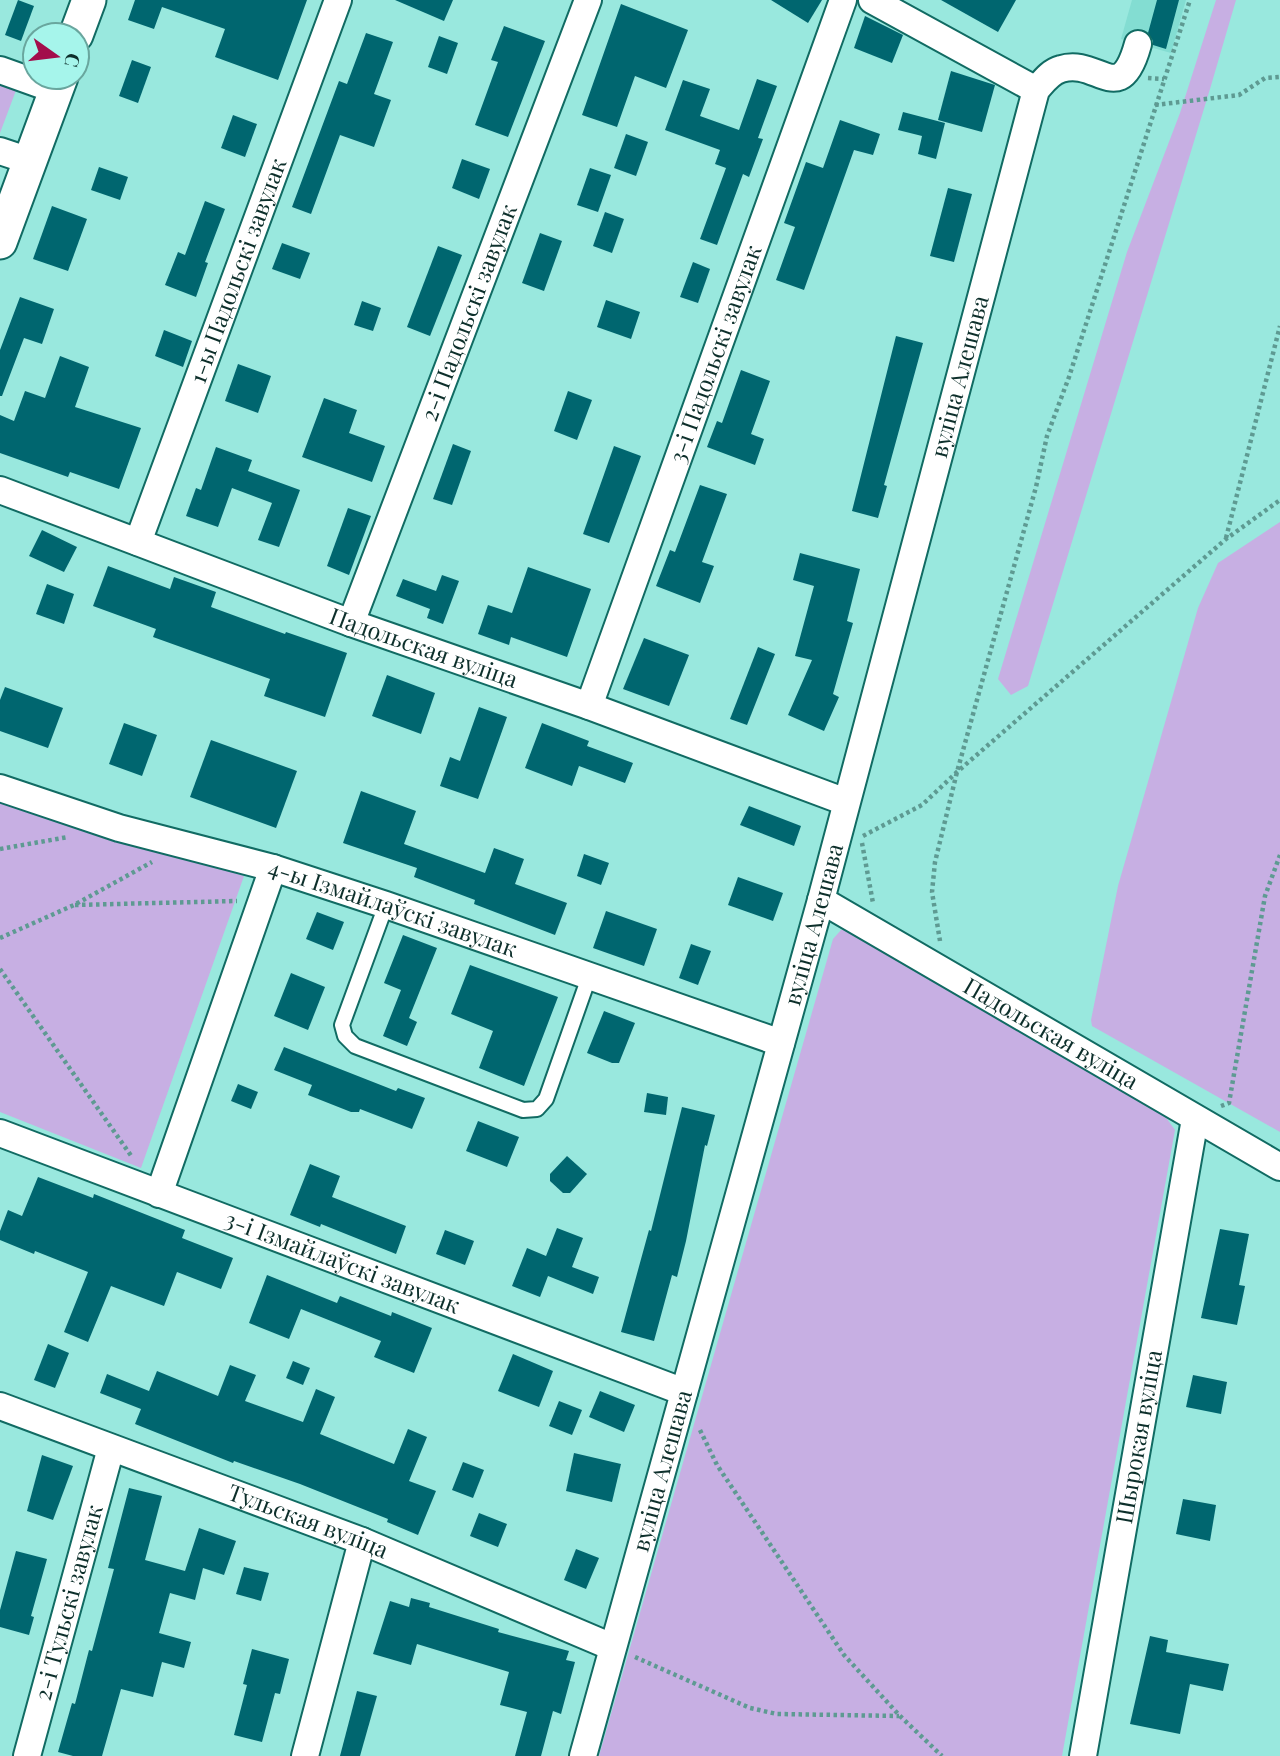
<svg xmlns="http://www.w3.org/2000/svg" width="1280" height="1756" font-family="'Playfair Display',serif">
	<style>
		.built { fill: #83ddd2 }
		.green { fill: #c7afe3 }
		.building { fill: #00666f }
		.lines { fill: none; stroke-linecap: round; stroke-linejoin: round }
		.service-casing { stroke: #116b63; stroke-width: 18 }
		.minor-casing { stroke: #116b63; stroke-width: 30 }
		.tertiary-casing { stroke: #116b63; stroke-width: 37 }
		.path { stroke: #5e9a92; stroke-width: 4.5; stroke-dasharray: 3.5 3.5; stroke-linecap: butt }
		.service { stroke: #fff; stroke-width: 14 }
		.minor { stroke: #fff; stroke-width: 26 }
		.tertiary { stroke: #fff; stroke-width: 33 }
		.labels { text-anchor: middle; stroke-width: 7; stroke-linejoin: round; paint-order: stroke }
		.street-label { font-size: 23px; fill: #0d2f2b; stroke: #a6f5eb }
	</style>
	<rect width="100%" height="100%" fill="#99e8de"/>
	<polygon class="built" points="1132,0 1186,0 1171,53 1121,39"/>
	<g class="green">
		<polygon points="1216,0 1236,0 1210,89 1028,686 1011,695 998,679 1127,252 1180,113"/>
		<polygon points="0,70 21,77 0,133"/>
		<polygon points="1280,522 1280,1132 1092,1026 1091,1020 1118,886 1198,608 1218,563"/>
		<polygon points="0,801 244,876 141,1168 0,1112"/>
		<polygon points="841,930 849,930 1165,1116 1175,1130 1062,1756 599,1756 833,939"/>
	</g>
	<g class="building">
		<polygon points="18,0 34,6 21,41 5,35"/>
		<polygon points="135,0 307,0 278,80 215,57 225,29 162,7 154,29 128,20"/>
		<polygon points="395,0 453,0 444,21"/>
		<polygon points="771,0 822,0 808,23"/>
		<polygon points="941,0 1016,0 998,32"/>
		<polygon points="1157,0 1179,0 1166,49 1153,45 1153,41 1148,33"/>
		<polygon points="621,4 688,30 666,88 635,76 617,127 582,115"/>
		<polygon points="865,16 903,35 892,63 854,48"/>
		<polygon points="504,26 545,41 508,137 475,125 498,62 491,60"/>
		<polygon points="366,33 393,42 374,94 391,100 374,147 340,135 311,214 292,207 339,81 347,84"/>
		<polygon points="439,36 458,43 447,74 428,67"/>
		<polygon points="132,60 151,67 138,103 119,96"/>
		<polygon points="951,71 995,85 982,132 938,120"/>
		<polygon points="757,79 777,86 758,138 763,139 749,177 743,174 717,245 700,239 726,168 715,164 720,150 665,130 683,80 710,89 700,116 739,130"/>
		<polygon points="903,112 945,123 936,159 918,154 922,136 898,130"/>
		<polygon points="233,115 257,124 245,157 221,148"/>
		<polygon points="840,120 880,134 873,155 854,150 804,290 776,280 795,227 784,223 806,162 823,168"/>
		<polygon points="626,134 648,142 636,176 614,168"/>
		<polygon points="462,159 490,169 479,199 452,188"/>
		<polygon points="99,167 128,177 120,200 91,190"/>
		<polygon points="590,168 611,175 598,212 577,205"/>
		<polygon points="948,188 972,194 954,262 930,256"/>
		<polygon points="205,201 225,209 205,262 208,263 196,297 165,285 178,252 185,255"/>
		<polygon points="52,206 87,219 68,271 33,259"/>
		<polygon points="605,212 624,219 612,253 593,246"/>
		<polygon points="540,233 562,241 544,291 522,283"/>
		<polygon points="282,243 310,253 300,279 272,269"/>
		<polygon points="438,246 462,255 430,336 407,327"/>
		<polygon points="693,262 710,269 698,303 680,297"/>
		<polygon points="20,297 54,309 42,344 24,338 2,396 0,396 0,350"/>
		<polygon points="606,300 640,312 631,339 597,327"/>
		<polygon points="362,301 381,308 373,331 354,325"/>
		<polygon points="164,330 192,341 183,367 155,356"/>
		<polygon points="896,336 923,343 884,485 887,486 878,518 852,511"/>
		<polygon points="60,356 89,367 75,407 141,428 119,489 70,472 68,477 0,453 0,415 14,421 25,391 45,398"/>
		<polygon points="238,364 271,376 258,413 225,401"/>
		<polygon points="741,370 770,381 751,434 764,439 755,465 707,447 717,421 722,423"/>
		<polygon points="568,391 592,400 577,440 554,431"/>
		<polygon points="324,398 357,410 349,433 385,446 372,482 302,457"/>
		<polygon points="453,444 471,451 452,505 433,499"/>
		<polygon points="614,446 641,456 609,543 583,534"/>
		<polygon points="216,447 252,460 248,471 300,490 279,547 258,540 272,503 232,488 218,527 186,516 196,488 201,490"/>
		<polygon points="700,485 727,494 702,562 714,566 700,603 656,586 670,550 675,552"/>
		<polygon points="348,508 371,516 349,575 327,566"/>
		<polygon points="42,530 77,547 64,572 29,556"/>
		<polygon points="800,553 860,569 847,621 853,623 833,694 839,697 824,731 788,715 812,660 795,656 814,586 793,580"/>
		<polygon points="108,566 170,589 174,577 216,592 211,607 285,634 286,632 347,653 325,717 264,696 270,679 153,637 156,629 93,606"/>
		<polygon points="528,567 591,589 567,657 511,637 509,645 478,634 488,605 512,613"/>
		<polygon points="442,575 459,581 443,624 427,618 430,609 396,596 403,579 436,591"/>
		<polygon points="47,584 74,594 64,624 36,614"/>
		<polygon points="644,638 689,655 669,706 623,689"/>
		<polygon points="758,647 775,654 747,725 730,719"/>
		<polygon points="387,675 435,693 421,734 372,716"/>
		<polygon points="5,687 63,708 48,748 0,731 0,700"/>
		<polygon points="479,707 507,717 478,799 440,786 450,757 460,761"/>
		<polygon points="124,723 157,735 142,776 109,764"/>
		<polygon points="542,723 589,741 587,746 633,763 625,783 579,766 572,786 525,768"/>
		<polygon points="211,740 297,771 276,828 190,797"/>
		<polygon points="361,791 416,811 404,844 485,873 494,848 524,859 515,884 567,903 555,935 474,904 475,900 414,877 417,868 343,843"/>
		<polygon points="749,806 801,826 794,846 740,825"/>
		<polygon points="584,854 609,863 601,885 577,876"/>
		<polygon points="738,877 783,893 773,921 728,905"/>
		<polygon points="606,911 657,929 644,966 593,948"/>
		<polygon points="317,912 344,922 333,950 306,939"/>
		<polygon points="403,935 437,948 409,1018 417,1022 407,1046 383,1036 401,990 384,983"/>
		<polygon points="691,944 711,951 698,985 679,978"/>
		<polygon points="470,965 558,997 524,1086 479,1068 493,1031 451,1014"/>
		<polygon points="291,973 325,987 308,1030 274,1016"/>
		<polygon points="604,1011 635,1023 619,1063 612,1063 587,1053"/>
		<polygon points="284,1047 396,1091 398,1088 425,1098 412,1129 360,1109 359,1112 351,1112 308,1095 312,1085 274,1070"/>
		<polygon points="238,1084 258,1092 251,1109 231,1101"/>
		<polygon points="647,1093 668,1097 666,1115 644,1112"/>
		<polygon points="682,1107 715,1115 707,1146 705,1145 686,1241 677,1277 672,1275 654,1341 621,1332 649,1230 651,1231"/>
		<polygon points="478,1121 519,1137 507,1167 466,1151"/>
		<polygon points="567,1156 587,1174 570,1193 563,1193 550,1181 550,1174"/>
		<polygon points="310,1164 340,1176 332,1197 406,1226 396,1254 321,1224 320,1227 290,1215"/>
		<polygon points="38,1177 93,1198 94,1194 185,1230 182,1238 233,1258 221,1289 177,1272 164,1306 111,1286 88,1342 64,1332 88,1272 35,1251 34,1254 0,1240 0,1231 8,1210 22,1216"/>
		<polygon points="557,1228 583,1238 572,1267 599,1277 593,1294 548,1276 540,1297 512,1286 527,1248 546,1256"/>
		<polygon points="1220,1229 1249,1234 1239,1285 1245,1286 1237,1325 1201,1318"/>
		<polygon points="445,1230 474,1241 465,1265 436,1254"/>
		<polygon points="267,1275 337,1303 340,1296 391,1316 392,1312 432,1328 414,1373 374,1357 381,1341 301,1309 289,1339 249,1323"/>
		<polygon points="48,1344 69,1353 55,1388 34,1380"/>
		<polygon points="513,1354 553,1371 539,1407 498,1391"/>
		<polygon points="293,1361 310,1368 303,1385 286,1378"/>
		<polygon points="230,1365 256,1375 245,1401 303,1422 316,1389 335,1397 320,1434 394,1464 408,1429 427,1437 409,1481 436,1491 418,1535 387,1522 388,1519 300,1484 234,1461 233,1463 135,1424 141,1409 100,1393 107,1374 149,1391 157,1371 218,1396"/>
		<polygon points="1193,1375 1227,1382 1221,1414 1186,1407"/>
		<polygon points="600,1391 635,1405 624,1432 589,1417"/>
		<polygon points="559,1401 582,1410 572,1435 549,1426"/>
		<polygon points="574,1453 621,1464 612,1502 566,1491"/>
		<polygon points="42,1455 73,1466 53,1520 27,1511"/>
		<polygon points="463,1462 484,1470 473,1498 452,1490"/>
		<polygon points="129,1488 162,1496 145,1560 185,1571 199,1528 236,1541 224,1575 203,1568 195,1600 170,1593 159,1633 191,1642 184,1668 162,1662 153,1697 121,1689 102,1756 73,1756 58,1752 72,1703 75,1704 89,1650 92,1651 114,1569 108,1568"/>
		<polygon points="1183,1499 1216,1505 1210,1541 1176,1534"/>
		<polygon points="479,1513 507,1524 498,1547 470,1536"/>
		<polygon points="576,1549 599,1558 586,1589 564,1580"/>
		<polygon points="16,1551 47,1559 31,1616 34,1617 29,1635 0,1627 0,1610"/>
		<polygon points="244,1567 269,1573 261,1601 236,1594"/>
		<polygon points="411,1598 430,1603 429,1607 499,1629 498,1632 569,1651 566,1660 575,1662 561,1714 553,1711 541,1756 515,1756 527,1712 500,1705 509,1672 417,1644 411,1665 373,1654 390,1601 409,1607"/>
		<polygon points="1150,1636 1168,1640 1166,1652 1229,1664 1223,1691 1190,1684 1180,1734 1130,1724"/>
		<polygon points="252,1649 289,1659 280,1694 275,1693 262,1742 234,1735 247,1685 243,1684"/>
		<polygon points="357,1691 377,1696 360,1756 340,1756"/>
	</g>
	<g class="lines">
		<g class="service-casing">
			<polyline id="service" points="386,905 342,1025 345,1036 355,1046 523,1110 537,1109 546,1099 589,977"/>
		</g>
		<g class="minor-casing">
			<g id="minor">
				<polyline points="872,0 1036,90"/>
				<polyline points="0,70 56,90"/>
				<polyline points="0,151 30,161"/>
				<path id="s1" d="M 0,490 L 351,623 L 589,706 L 846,802"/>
				<path id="s2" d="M 138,542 L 338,0"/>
				<path id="s3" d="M 351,623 L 588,0"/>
				<path id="s4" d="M 589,706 L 843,0"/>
				<path id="s5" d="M 0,788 L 119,828 L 273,868 L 386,905 L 781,1043"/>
				<path id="s6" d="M 821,900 L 1280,1167"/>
				<path id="s7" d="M 0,1133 L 684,1392"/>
				<polyline points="159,1194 273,868"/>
				<path id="s8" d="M 0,1406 L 362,1541 L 612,1647"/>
				<path id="s9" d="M 27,1756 L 111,1448"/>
				<polyline points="305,1756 362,1541"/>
				<path id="s10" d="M 583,1756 L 821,900 L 1036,90 C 1044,81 1050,72 1061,69 C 1098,57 1120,110 1138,44"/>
				<path id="s11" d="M 1083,1756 L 1195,1119"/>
			</g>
		</g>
		<g class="tertiary-casing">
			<g id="tertiary">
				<polyline points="76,35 89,0"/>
				<polyline points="0,242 61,77"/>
			</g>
		</g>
		<g class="path">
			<polyline points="1148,78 1164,79"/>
			<polyline points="1155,105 1239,95 1265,78 1280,77"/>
			<polyline points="1226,538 1280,326"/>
			<polyline points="863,836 922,805 957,772 1226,539 1280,500"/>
			<polyline points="862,843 873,903"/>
			<polyline points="0,849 68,837"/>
			<polyline points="75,905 237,901"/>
			<polyline points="0,938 74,905 152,862"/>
			<polyline points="940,941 932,892 935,862 957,772 1036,487 1047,436 1069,377 1190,0"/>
			<polyline points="0,969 132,1157"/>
			<polyline points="1221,1106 1229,1103 1265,896 1280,855"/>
			<polyline points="700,1430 717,1465 844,1655 900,1716 942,1756"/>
			<polyline points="635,1657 750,1708 777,1714 899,1716"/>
		</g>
		<use href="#service" class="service"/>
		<use href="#minor" class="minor"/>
		<use href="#tertiary" class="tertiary"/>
	</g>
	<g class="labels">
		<g class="street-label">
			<text dy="8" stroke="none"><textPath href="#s2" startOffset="289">1-ы Падольскі завулак</textPath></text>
			<text dy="8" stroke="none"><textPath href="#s3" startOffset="332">2-і Падольскі завулак</textPath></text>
			<text dy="8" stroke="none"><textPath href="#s4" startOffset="374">3-і Падольскі завулак</textPath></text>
			<text dy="8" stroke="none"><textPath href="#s10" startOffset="1430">вуліца Алешава</textPath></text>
			<text dy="8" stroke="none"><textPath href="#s1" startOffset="452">Падольская вуліца</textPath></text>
			<text dy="8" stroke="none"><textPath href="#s5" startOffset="411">4-ы Ізмайлаўскі завулак</textPath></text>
			<text dy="8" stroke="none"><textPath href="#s10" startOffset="863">вуліца Алешава</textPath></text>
			<text dy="8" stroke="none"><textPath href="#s6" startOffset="266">Падольская вуліца</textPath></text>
			<text dy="8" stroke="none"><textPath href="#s7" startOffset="366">3-і Ізмайлаўскі завулак</textPath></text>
			<text dy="8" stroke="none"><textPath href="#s11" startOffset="324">Шырокая вуліца</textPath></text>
			<text dy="8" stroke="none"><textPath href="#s10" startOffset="296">вуліца Алешава</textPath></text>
			<text dy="8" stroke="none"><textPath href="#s8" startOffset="329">Тульская вуліца</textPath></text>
			<text dy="8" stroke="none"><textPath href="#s9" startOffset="159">2-і Тульскі завулак</textPath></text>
		</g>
	</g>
	<g transform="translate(56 56) rotate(104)"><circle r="33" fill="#a6f5eb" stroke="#69a69e" stroke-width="2"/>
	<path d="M0-5L12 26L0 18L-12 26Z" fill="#a30d4b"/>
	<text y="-10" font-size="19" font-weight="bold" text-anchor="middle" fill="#0d2f2b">С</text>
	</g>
</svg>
